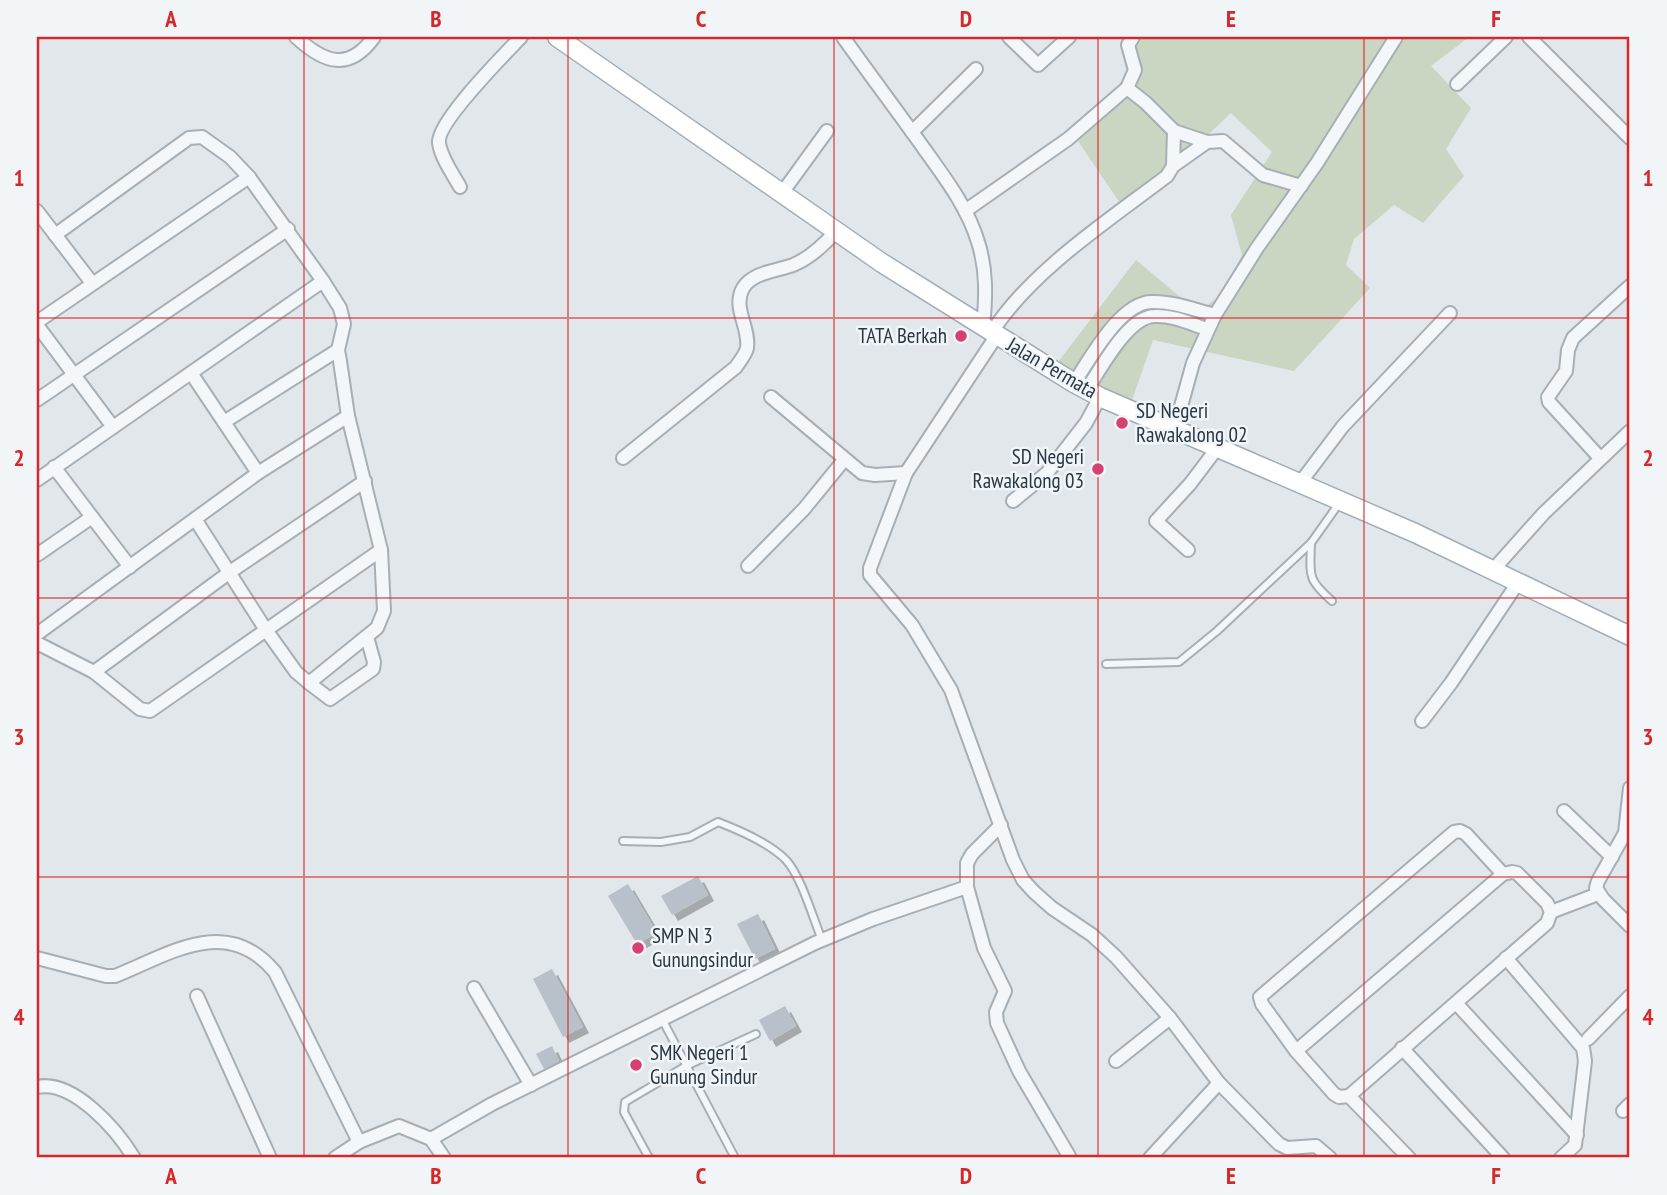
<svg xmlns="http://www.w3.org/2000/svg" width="1667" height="1195" font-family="'PT Sans Narrow',sans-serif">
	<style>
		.green { fill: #cad5c2 }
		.building { fill: #b8c1c9; filter: url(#shadow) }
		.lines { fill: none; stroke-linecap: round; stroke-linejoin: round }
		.lane-casing { stroke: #a6afb6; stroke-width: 10 }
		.street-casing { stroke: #a6afb6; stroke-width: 16 }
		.primary-casing { stroke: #a0adb7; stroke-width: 21 }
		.lane { stroke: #f4f7f9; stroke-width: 6 }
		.street { stroke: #f4f7f9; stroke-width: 12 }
		.primary { stroke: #fff; stroke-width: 18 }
		.grid { fill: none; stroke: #d62828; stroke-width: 2; stroke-opacity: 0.55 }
		.poi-dot { fill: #d54172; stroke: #f1f5f8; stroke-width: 2.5 }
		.labels { text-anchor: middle; stroke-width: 5; stroke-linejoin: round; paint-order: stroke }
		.poi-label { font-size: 21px; fill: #293744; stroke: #f1f5f8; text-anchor: start }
		.street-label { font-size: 21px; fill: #293744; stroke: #f1f5f8 }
		.neatline { fill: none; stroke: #d62828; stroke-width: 2.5 }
		.grid-label { font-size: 23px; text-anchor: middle; font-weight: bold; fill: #d62828 }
	</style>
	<defs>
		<filter id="shadow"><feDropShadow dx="6" dy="6" stdDeviation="0" flood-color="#0004"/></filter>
	</defs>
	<rect width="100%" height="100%" fill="#e1e7eb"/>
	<polygon class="green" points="1136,37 1469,37 1431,66 1471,108 1446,149 1464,176 1423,223 1394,205 1354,239 1346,265 1370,288 1294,371 1153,340 1130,406 1055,366 1136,260 1198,312 1222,294 1242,255 1231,215 1272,152 1231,113 1126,212 1078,141 1132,91 1121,48"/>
	<g class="building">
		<polygon points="698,876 708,895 672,915 661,896"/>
		<polygon points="628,884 657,933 637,944 608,896"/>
		<polygon points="758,914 775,949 755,959 737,924"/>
		<polygon points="552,969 583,1027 563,1037 533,979"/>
		<polygon points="785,1006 796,1026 770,1041 759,1020"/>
		<polygon points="552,1046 559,1061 544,1069 536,1054"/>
	</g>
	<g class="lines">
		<g class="lane-casing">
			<g id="lane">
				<path d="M 1311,543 C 1310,576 1307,579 1332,601"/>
				<polyline points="1106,664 1179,662 1217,631 1311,543 1340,502"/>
				<path d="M 623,841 L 661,842 L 690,837 L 718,822 C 739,830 770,844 786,860 C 801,876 813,918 822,940"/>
				<polyline points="662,1019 735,1158"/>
				<polyline points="649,1158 624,1112 625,1102 686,1066 756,1034"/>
			</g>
		</g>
		<g class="street-casing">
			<g id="street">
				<path d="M 296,37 C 324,63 349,72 374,37"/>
				<path d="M 843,37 C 870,75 898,112 925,150 C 945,178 968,208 978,242 C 987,270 986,298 983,326"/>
				<polyline points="1009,37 1038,65 1069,37"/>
				<polyline points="1529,37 1630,138"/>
				<polyline points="1457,84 1506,37"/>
				<polyline points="1174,131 1207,142"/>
				<polyline points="912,132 976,69"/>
				<polyline points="1173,166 1207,142 1223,141 1263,175 1301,186"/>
				<path d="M 460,187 C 453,174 441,158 439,143 C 436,123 505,54 521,37"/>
				<polyline points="782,193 827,131"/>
				<polyline points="37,211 92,283"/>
				<polyline points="965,211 1068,139 1127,88 1135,70 1128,45 1133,37"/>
				<polyline points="55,235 189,138 202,137 230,157 249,177 323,281 340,308 344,324 338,350 340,361 348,416 381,550 384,611 377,628 309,683 296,672 266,630 195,519"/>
				<polyline points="37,322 249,177"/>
				<polyline points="37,325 113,427"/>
				<path d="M 992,332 C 1031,271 1109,220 1167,176 L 1173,166 L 1174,131 L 1146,103 L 1127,88"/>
				<polyline points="997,335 906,473 870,568 870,575 912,625 951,690 1013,860 1023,880 1034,892 1052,908 1092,935 1116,957 1170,1018 1219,1083 1279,1144 1287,1148 1316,1146 1330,1158"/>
				<polyline points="191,373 258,473"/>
				<path d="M 1074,383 C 1090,359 1120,303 1151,302 C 1172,301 1195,310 1215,315"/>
				<path d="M 1087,389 C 1101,369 1128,316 1155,316 C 1173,315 1191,324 1207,329"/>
				<polyline points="771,397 862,473 875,475 906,473"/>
				<polyline points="37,400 288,229"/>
				<polyline points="224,422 338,350"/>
				<polyline points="1175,428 1193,363 1215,315 1257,248 1317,163 1396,37"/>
				<path d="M 623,458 L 736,367 C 739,362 746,354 747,348 C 750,327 732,308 743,288 C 753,272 777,271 793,265 C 810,258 824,245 836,231"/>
				<polyline points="1600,458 1549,402 1548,397 1566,371 1568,350 1573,338 1630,286"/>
				<polyline points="54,467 130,567"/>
				<polyline points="37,480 323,281"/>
				<polyline points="1300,483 1343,426 1450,313"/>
				<polyline points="1013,501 1047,473 1086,423 1100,397"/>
				<polyline points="1188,550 1156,521 1190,484 1218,447"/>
				<polyline points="37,555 92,517"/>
				<polyline points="748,566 804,509 844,460"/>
				<polyline points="1493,570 1544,513 1630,431"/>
				<polyline points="37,634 258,473 348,416"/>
				<polyline points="37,643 94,672 140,709 150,711 381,550"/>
				<polyline points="94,672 230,572 365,481"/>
				<polyline points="309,683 330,699 373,669 374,662 367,637"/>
				<polyline points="1422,721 1451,683 1519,581"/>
				<polyline points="1630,788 1625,833 1598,881 1596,888 1603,899 1630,926"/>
				<polyline points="1564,811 1612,857"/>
				<polyline points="967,887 984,948 1005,991 996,1012 997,1023 1019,1071 1069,1156"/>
				<polyline points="1551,912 1598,894"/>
				<path d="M 37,958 L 106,976 L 115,976 C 170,954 227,914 275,972 L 359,1142"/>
				<polyline points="1506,958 1583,1048 1585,1061 1575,1145 1561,1158"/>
				<polyline points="474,988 531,1085"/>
				<polyline points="197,996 270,1158"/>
				<polyline points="1456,1003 1577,1135"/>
				<polyline points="1588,1039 1630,996"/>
				<polyline points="1402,1048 1503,1158"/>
				<polyline points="1296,1051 1503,874 1512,872 1517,873 1547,903 1551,912 1547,923 1349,1096"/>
				<polyline points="1116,1061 1170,1018"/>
				<path d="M 37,1087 C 73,1079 117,1130 134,1158"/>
				<polyline points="1623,1111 1630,1104"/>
				<polyline points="431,1139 492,1104 815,943 873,919 967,887 967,863 972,854 1001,825"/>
				<polyline points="335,1158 359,1142 399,1126 431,1139 444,1158"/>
				<polyline points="1150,1158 1219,1083"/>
				<polyline points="1409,1158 1349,1096 1339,1097 1334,1094 1296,1051 1262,1004 1260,997 1454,832 1460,831 1466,834 1503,874"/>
			</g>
		</g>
		<g class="primary-casing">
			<polyline id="primary" points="557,37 882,263 1074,383 1100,397 1415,533 1630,636"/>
		</g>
		<use href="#lane" class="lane"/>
		<use href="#street" class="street"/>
		<use href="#primary" class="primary"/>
	</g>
	<path class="grid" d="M 304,37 L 304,1158M 568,37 L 568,1158M 834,37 L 834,1158M 1098,37 L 1098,1158M 1364,37 L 1364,1158M 37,318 L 1630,318M 37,598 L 1630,598M 37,877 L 1630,877"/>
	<g class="poi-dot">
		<circle cx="961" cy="336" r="7"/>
		<circle cx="1122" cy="423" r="7"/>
		<circle cx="1098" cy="469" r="7"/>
		<circle cx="638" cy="948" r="7"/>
		<circle cx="636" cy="1065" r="7"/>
	</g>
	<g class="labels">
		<g class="poi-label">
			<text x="947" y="343" text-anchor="end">TATA Berkah</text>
			<text x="1136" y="418">SD Negeri<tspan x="1136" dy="24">Rawakalong 02</tspan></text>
			<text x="1084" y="464" text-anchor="end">SD Negeri<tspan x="1084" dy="24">Rawakalong 03</tspan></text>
			<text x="652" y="943">SMP N 3<tspan x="652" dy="24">Gunungsindur</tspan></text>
			<text x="650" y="1060">SMK Negeri 1<tspan x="650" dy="24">Gunung Sindur</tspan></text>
		</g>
		<g class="street-label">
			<text transform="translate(1052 368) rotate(30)" y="7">Jalan Permata</text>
		</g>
	</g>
	<rect width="1667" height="1195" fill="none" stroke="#f1f5f8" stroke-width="77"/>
	<rect x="38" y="38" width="1590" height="1118" class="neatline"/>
	<g class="grid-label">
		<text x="171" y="27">A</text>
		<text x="436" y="27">B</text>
		<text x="701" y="27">C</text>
		<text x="966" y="27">D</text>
		<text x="1231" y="27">E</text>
		<text x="1496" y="27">F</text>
		<text x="19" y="186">1</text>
		<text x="1648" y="186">1</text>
		<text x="19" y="466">2</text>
		<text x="1648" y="466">2</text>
		<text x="19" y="745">3</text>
		<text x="1648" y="745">3</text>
		<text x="19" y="1025">4</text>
		<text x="1648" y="1025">4</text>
		<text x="171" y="1184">A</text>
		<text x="436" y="1184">B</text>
		<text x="701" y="1184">C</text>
		<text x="966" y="1184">D</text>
		<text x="1231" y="1184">E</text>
		<text x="1496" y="1184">F</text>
	</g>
</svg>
